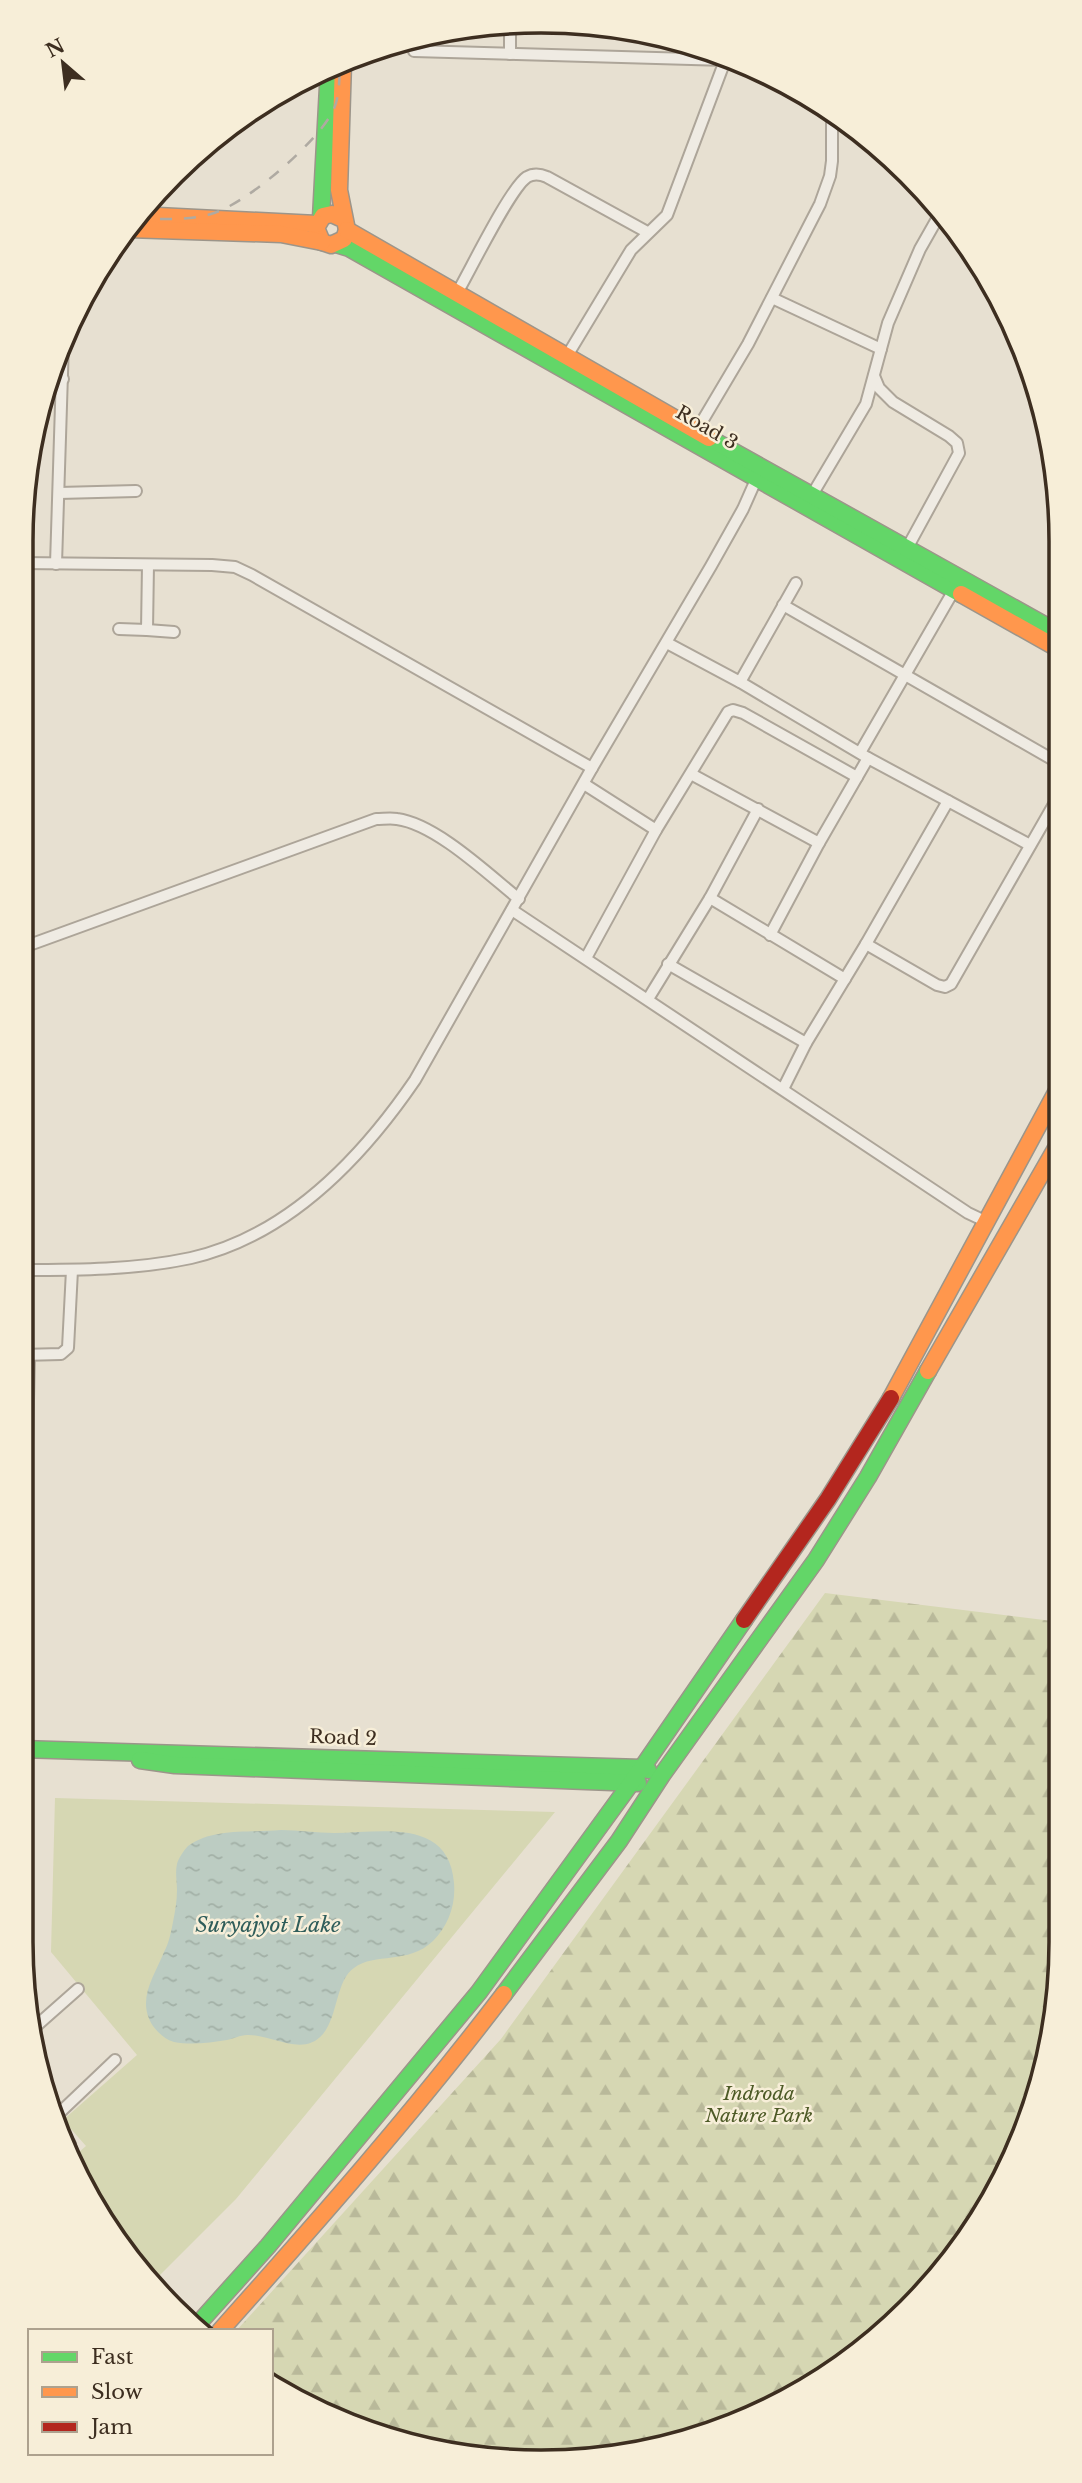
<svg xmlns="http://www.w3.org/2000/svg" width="1082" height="2483" font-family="'Libre Baskerville',serif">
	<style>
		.forest { fill: url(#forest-firs) }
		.park { fill: #d6d7b3 }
		.water { fill: url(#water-ripples) }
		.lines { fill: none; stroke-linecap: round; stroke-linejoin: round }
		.street-casing { stroke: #ada599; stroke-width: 14 }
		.fast-casing { stroke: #9c958a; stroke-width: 19 }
		.slow-casing { stroke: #9c958a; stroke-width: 19 }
		.jam-casing { stroke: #9c958a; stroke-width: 19 }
		.street { stroke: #efebe3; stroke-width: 10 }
		.fast { stroke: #63d668; stroke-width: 16 }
		.slow { stroke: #ff974d; stroke-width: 16 }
		.jam { stroke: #b3261e; stroke-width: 16 }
		.rail { stroke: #afaaa2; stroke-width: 2.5; stroke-dasharray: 12 12; stroke-linecap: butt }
		.labels { text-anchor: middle; stroke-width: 5; stroke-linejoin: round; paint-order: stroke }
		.street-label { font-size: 19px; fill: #3d2e20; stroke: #f7eed8 }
		.park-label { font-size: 19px; font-style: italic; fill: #4d5a26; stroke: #f7eed8 }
		.water-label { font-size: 21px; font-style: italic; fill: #2f5d5a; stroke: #f7eed8 }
		.rim { fill: none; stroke: #3d2e20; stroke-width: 3.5 }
	</style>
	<defs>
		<pattern id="forest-firs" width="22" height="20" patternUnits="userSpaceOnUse" patternTransform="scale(1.75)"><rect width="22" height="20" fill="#d6d7b3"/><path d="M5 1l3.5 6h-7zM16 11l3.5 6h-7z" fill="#b9b99a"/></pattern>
		<pattern id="water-ripples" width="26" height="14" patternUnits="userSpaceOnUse" patternTransform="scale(1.75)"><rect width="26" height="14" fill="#bcccc2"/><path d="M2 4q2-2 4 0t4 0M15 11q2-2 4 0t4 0" fill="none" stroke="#a2b0a6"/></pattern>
	</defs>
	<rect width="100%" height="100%" fill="#e7e0d1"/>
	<polygon class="forest" points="825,1593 1060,1622 1061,1942 1033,2110 992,2202 932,2285 801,2393 642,2452 541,2462 440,2452 281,2393 271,2384 271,2331 236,2331 501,2039"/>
	<polygon class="park" points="55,1798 555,1812 236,2199 150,2285 90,2202 71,2159 86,2146 63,2120 137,2055 51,1952"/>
	<path class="water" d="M 281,1830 C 299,1830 317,1833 334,1833 C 380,1833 449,1817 454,1883 C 456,1905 448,1926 433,1941 C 408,1965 375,1952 354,1968 C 336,1980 338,2016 323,2034 C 303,2058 271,2034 247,2035 C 240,2035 233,2039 227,2040 C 210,2043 190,2045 174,2042 C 166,2040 158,2033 153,2026 C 136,2000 154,1977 164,1952 C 169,1943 171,1932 173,1922 C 175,1912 177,1901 177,1890 C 177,1882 175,1872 177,1864 C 178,1859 184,1850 188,1846 C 213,1827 252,1833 281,1830 Z"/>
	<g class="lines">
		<g class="street-casing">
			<g id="street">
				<polyline points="414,51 726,60"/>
				<polyline points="510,54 510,22"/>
				<path d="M 457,293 C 470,271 510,188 527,177 C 534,173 540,174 547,177 L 647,232"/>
				<polyline points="772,298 881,349"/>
				<polyline points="567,356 631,250 667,215 726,58"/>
				<polyline points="874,376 879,388 893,402 949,436 957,443 959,453 905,552"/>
				<polyline points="48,379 63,379"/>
				<polyline points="694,435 748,344 820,204 830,176 832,161 832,115"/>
				<polyline points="59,493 136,491"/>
				<polyline points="812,495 866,404 888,323 920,249 941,212"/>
				<polyline points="21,563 212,565 235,567 252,575 592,768"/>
				<polyline points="56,564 63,342"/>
				<polyline points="783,605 1057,762"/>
				<polyline points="119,629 147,630 148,565"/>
				<polyline points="147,630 174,632"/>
				<polyline points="667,643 740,682 868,758 1030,845"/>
				<polyline points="740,682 796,583"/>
				<polyline points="861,751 954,590"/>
				<polyline points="691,774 819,843"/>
				<polyline points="584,784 656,830"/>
				<polyline points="710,898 845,979"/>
				<polyline points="512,910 968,1213 987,1222"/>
				<polyline points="770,935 819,843 868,758"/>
				<polyline points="866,944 937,985 945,987 951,984 1057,799"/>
				<path d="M 21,948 L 376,819 C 383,819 391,818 397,819 C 436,824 489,875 519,899"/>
				<polyline points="586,958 656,830 728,712 733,710 743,713 857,777"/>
				<polyline points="668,964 806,1043"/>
				<polyline points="648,999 710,898 758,809"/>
				<polyline points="783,1089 806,1043 866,944 948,801"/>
				<path d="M 21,1270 C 78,1270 135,1270 191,1258 C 288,1236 361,1159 415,1080 L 592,768 L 711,566 L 743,509 L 759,473"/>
				<polyline points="21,1355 61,1354 68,1348 72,1270"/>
				<polyline points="21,1502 24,1499 26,1489 29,1355"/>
				<polyline points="23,1955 27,1749"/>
				<polyline points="35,2027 78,1989"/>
				<polyline points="53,2119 115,2060"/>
				<polyline points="55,2124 70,2144 68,2152"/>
			</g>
		</g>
		<g class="fast-casing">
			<g id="fast">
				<polyline points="321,218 329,68"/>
				<polyline points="336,244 349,248 961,594"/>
				<polyline points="709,438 1057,632"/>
				<polyline points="21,1749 642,1768 648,1770"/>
				<polyline points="140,1760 175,1765 638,1783"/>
				<polyline points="504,1994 619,1841 662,1775 816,1560 868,1477 928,1371"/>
				<polyline points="198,2324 268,2246 479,1992 642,1768 744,1620"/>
			</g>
		</g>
		<g class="slow-casing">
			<g id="slow">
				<polyline points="343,62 339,190 347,230 344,239 331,245 322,242 316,228 323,216 332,214 345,220"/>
				<polyline points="138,215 317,224"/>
				<polyline points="128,229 281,234 322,242"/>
				<polyline points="347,230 709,438"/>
				<polyline points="961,594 1057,648"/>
				<polyline points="928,1371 1059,1143"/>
				<polyline points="891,1398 1058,1089"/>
				<path d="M 220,2331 C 318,2221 415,2111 504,1994"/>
			</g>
		</g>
		<g class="jam-casing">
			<polyline id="jam" points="744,1620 828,1499 891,1398"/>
		</g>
		<use href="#street" class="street"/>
		<use href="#fast" class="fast"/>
		<use href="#slow" class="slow"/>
		<use href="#jam" class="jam"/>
		<path class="rail" d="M 136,218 C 161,219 186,221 211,214 C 245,205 317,143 333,111 C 340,96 339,80 340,64"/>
	</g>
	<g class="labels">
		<g class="street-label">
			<text transform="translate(707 427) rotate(30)" y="7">Road 3</text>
			<text transform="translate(343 1737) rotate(2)" y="7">Road 2</text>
		</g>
		<g class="park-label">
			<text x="759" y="2100">Indroda<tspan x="759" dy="22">Nature Park</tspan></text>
		</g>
		<g class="water-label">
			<text x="268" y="1932">Suryajyot Lake</text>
		</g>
	</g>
	<path d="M0 0H1082V2483H0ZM541 33H541A508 508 0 0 1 1049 541V1942A508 508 0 0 1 541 2450H541A508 508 0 0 1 33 1942V541A508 508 0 0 1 541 33Z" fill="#f7eed8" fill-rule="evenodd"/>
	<path class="rim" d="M541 33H541A508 508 0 0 1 1049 541V1942A508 508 0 0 1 541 2450H541A508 508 0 0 1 33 1942V541A508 508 0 0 1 541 33Z"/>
	<rect x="28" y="2329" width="245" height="126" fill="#f7eed8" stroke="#ada18e" stroke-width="2"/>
	<rect x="42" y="2352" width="35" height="10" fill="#63d668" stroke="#ada18e" stroke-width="2"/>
	<text x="91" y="2364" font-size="21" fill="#3d2e20">Fast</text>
	<rect x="42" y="2387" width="35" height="10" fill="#ff974d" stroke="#ada18e" stroke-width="2"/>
	<text x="91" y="2399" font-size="21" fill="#3d2e20">Slow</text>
	<rect x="42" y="2422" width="35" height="10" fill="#b3261e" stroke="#ada18e" stroke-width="2"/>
	<text x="91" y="2434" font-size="21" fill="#3d2e20">Jam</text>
	<g transform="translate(63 63) rotate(332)" stroke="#f7eed8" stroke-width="5" paint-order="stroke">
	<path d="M0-5L12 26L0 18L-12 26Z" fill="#3d2e20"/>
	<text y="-10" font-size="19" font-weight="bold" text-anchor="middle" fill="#3d2e20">N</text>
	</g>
</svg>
